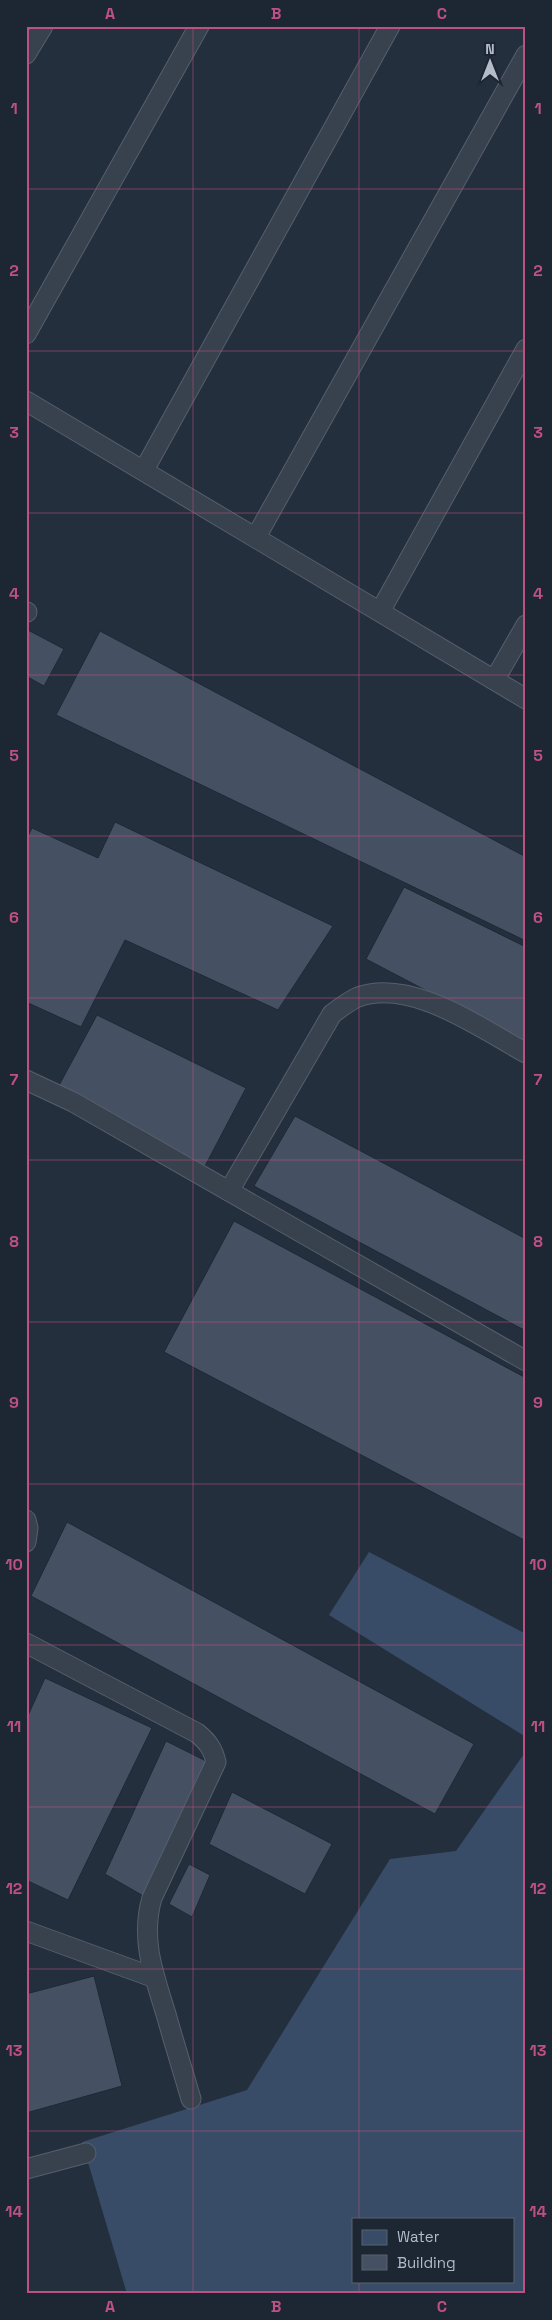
<svg xmlns="http://www.w3.org/2000/svg" width="552" height="2320" font-family="'Space Grotesk',sans-serif">
	<style>
		.water { fill: #394c67; fill-rule: evenodd }
		.building { fill: #455162; stroke: #1f2835 }
		.lines { fill: none; stroke-linecap: round; stroke-linejoin: round }
		.lane-casing { stroke: #565f6c; stroke-width: 21 }
		.lane { stroke: #38414e; stroke-width: 19 }
		.grid { fill: none; stroke: #bd5182; stroke-width: 1; stroke-opacity: 0.55 }
		.neatline { fill: none; stroke: #bd5182; stroke-width: 2 }
		.grid-label { font-size: 16px; text-anchor: middle; font-weight: bold; fill: #bd5182 }
	</style>
	<rect width="100%" height="100%" fill="#242f3e"/>
	<g class="water">
		<polygon points="369,1552 526,1634 526,1737 329,1615"/>
		<path d="M 526,1751 L 526,2294 L 127,2294 L 82,2142 L 247,2090 L 390,1859 L 456,1851 ZM 353,2219 L 513,2219 L 513,2281 L 353,2281 Z"/>
	</g>
	<g class="building">
		<polygon points="26,629 64,649 44,686 26,676"/>
		<polygon points="100,631 526,857 526,941 56,715"/>
		<polygon points="115,822 333,926 278,1010 125,940 81,1027 26,1002 26,840 32,828 98,858"/>
		<polygon points="404,887 526,947 526,1043 366,959"/>
		<polygon points="97,1015 246,1088 205,1166 56,1091"/>
		<polygon points="295,1116 526,1239 526,1331 254,1186"/>
		<polygon points="234,1221 526,1378 526,1541 164,1352"/>
		<polygon points="67,1522 474,1744 435,1814 31,1596"/>
		<polygon points="45,1678 152,1728 68,1900 26,1880 26,1720"/>
		<polygon points="166,1741 214,1765 147,1898 105,1874"/>
		<polygon points="232,1792 332,1844 305,1894 209,1844"/>
		<polygon points="189,1864 210,1875 192,1917 169,1904"/>
		<polygon points="94,1976 122,2086 26,2113 26,1994"/>
	</g>
	<g class="lines">
		<g class="lane-casing">
			<g id="lane">
				<polyline points="26,54 43,26"/>
				<polyline points="26,334 199,26"/>
				<polyline points="26,401 526,699"/>
				<polyline points="144,470 390,26"/>
				<polyline points="256,537 526,55"/>
				<polyline points="381,610 526,349"/>
				<polyline points="26,612 27,612"/>
				<polyline points="495,679 526,625"/>
				<polyline points="26,1080 73,1102 526,1361"/>
				<path d="M 229,1191 L 332,1014 C 340,1008 349,1001 358,997 C 412,978 480,1028 526,1053"/>
				<polyline points="26,1520 28,1528 26,1542"/>
				<path d="M 26,1643 L 197,1733 C 208,1742 213,1749 216,1762 L 152,1898 C 140,1939 154,1975 166,2014 C 174,2043 183,2071 191,2099"/>
				<polyline points="26,1931 155,1978"/>
				<polyline points="26,2169 86,2153"/>
			</g>
		</g>
		<use href="#lane" class="lane"/>
	</g>
	<path class="grid" d="M 193,26 L 193,2294M 359,26 L 359,2219M 26,189 L 526,189M 26,351 L 526,351M 26,513 L 526,513M 26,675 L 526,675M 26,836 L 526,836M 26,998 L 526,998M 26,1160 L 526,1160M 26,1322 L 526,1322M 26,1484 L 526,1484M 26,1645 L 526,1645M 26,1807 L 526,1807M 26,1969 L 526,1969M 26,2131 L 526,2131M 359,2281 L 359,2294"/>
	<rect width="552" height="2320" fill="none" stroke="#1d2633" stroke-width="55"/>
	<rect x="352" y="2218" width="162" height="65" fill="#1d2633" stroke="#59626f"/>
	<rect x="362" y="2230" width="25" height="15" fill="#394c67" stroke="#59626f"/>
	<text x="397" y="2242" font-size="15" fill="#b4bcc9">Water</text>
	<rect x="362" y="2255" width="25" height="15" fill="#455162" stroke="#59626f"/>
	<text x="397" y="2268" font-size="15" fill="#b4bcc9">Building</text>
	<g transform="translate(490 62)" stroke="#1d2633" stroke-width="4" paint-order="stroke">
	<path d="M0-4L9 19L0 12L-9 19Z" fill="#b4bcc9"/>
	<text y="-8" font-size="14" font-weight="bold" text-anchor="middle" fill="#b4bcc9">N</text>
	</g>
	<rect x="28" y="28" width="496" height="2264" class="neatline"/>
	<g class="grid-label">
		<text x="110" y="19">A</text>
		<text x="276" y="19">B</text>
		<text x="442" y="19">C</text>
		<text x="14" y="114">1</text>
		<text x="538" y="114">1</text>
		<text x="14" y="276">2</text>
		<text x="538" y="276">2</text>
		<text x="14" y="438">3</text>
		<text x="538" y="438">3</text>
		<text x="14" y="599">4</text>
		<text x="538" y="599">4</text>
		<text x="14" y="761">5</text>
		<text x="538" y="761">5</text>
		<text x="14" y="923">6</text>
		<text x="538" y="923">6</text>
		<text x="14" y="1085">7</text>
		<text x="538" y="1085">7</text>
		<text x="14" y="1247">8</text>
		<text x="538" y="1247">8</text>
		<text x="14" y="1408">9</text>
		<text x="538" y="1408">9</text>
		<text x="14" y="1570">10</text>
		<text x="538" y="1570">10</text>
		<text x="14" y="1732">11</text>
		<text x="538" y="1732">11</text>
		<text x="14" y="1894">12</text>
		<text x="538" y="1894">12</text>
		<text x="14" y="2056">13</text>
		<text x="538" y="2056">13</text>
		<text x="14" y="2217">14</text>
		<text x="538" y="2217">14</text>
		<text x="110" y="2312">A</text>
		<text x="276" y="2312">B</text>
		<text x="442" y="2312">C</text>
	</g>
</svg>
